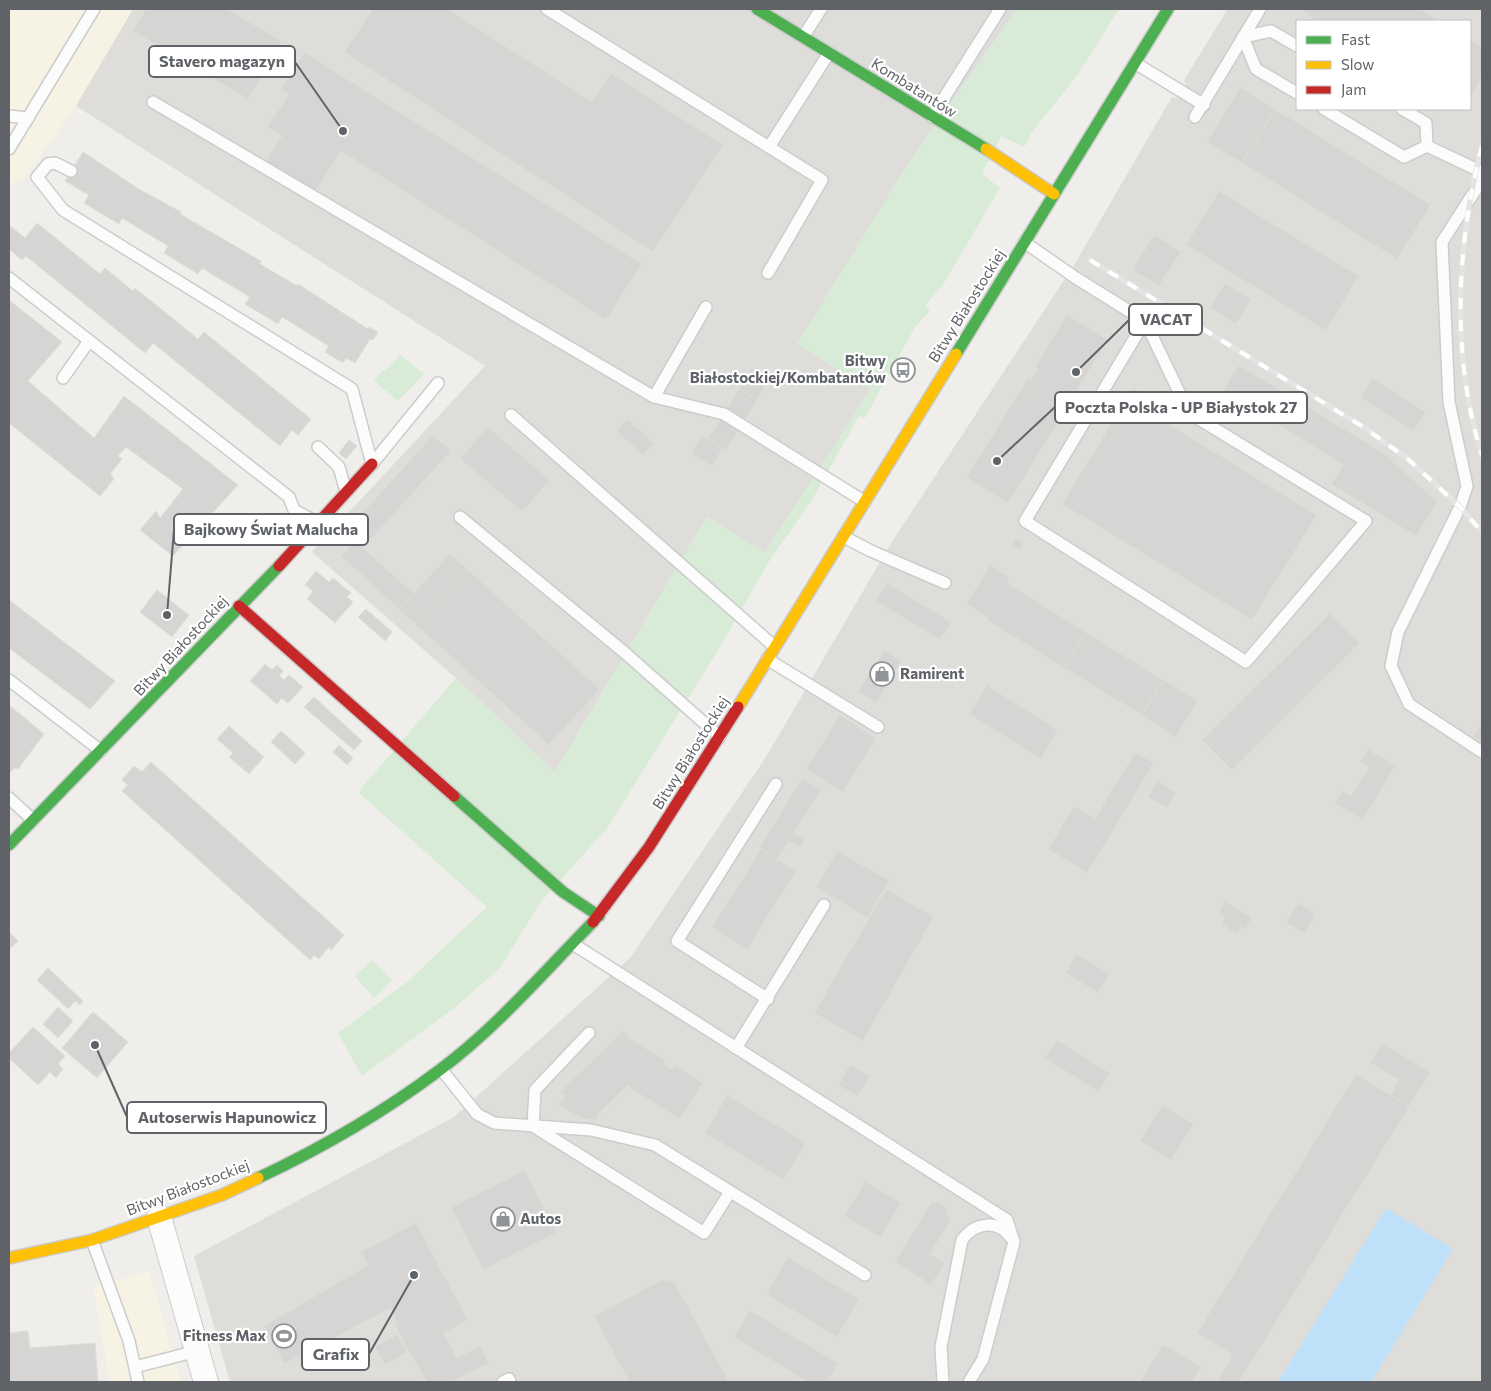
<svg xmlns="http://www.w3.org/2000/svg" width="1491" height="1391" font-family="Commissioner,sans-serif">
	<style>
		.commercial { fill: #f7f3e4 }
		.industrial { fill: #dfddda; fill-rule: evenodd }
		.green { fill: #d8ebd6 }
		.water { fill: #bfe0f9 }
		.building { fill: #d6d5d3; stroke: #deddd9 }
		.lines { fill: none; stroke-linecap: round; stroke-linejoin: round }
		.lane-casing { stroke: #cbcccc; stroke-width: 14 }
		.street-casing { stroke: #cbcccc; stroke-width: 26 }
		.fast-casing { stroke: #cacacb; stroke-width: 14 }
		.slow-casing { stroke: #cacacb; stroke-width: 14 }
		.jam-casing { stroke: #cacacb; stroke-width: 14 }
		.lane { stroke: #fdfcfc; stroke-width: 11 }
		.street { stroke: #fdfcfc; stroke-width: 24 }
		.fast { stroke: #4caf50; stroke-width: 11 }
		.slow { stroke: #ffc107; stroke-width: 11 }
		.jam { stroke: #c62828; stroke-width: 11 }
		.rail-casing { stroke: #e4e4e4; stroke-width: 5.5 }
		.rail { stroke: #fff; stroke-width: 4; stroke-dasharray: 11; stroke-linecap: butt }
		.labels { text-anchor: middle; stroke-width: 4.5; stroke-linejoin: round; paint-order: stroke }
		.street-label { font-size: 15px; fill: #5f6368; stroke: #fff }
		.poi-label { font-size: 15px; font-weight: bold; fill: #5f6368; stroke: #fff; text-anchor: end }
		.leader { fill: none; stroke: #5f6368; stroke-width: 2 }
		.callout-dot { fill: #5f6368; stroke: #fff; stroke-width: 2 }
		.callout { fill: #fff; stroke: #5f6368; stroke-width: 2 }
		.callout-label { font-size: 16px; text-anchor: middle; font-weight: bold; fill: #5f6368 }
	</style>
	<rect width="100%" height="100%" fill="#efeeea"/>
	<g class="commercial">
		<polygon points="9,9 133,9 76,106 24,178 9,185"/>
		<polygon points="149,1271 181,1382 110,1382 93,1287"/>
	</g>
	<g class="industrial">
		<polygon points="133,9 1017,9 906,167 798,344 871,389 765,553 707,517 555,772 456,678 312,552 485,366 76,106"/>
		<path d="M 1228,9 L 1482,9 L 1482,1382 L 230,1382 L 194,1256 L 454,1117 L 630,958 L 766,757 L 893,540 L 1076,262 L 1172,97 L 1177,98 L 1182,92 L 1186,85 L 1184,80 ZM 1297,21 L 1470,21 L 1470,109 L 1297,109 Z"/>
	</g>
	<g class="green">
		<polygon points="1017,9 1119,9 1077,76 1032,132 1024,147 1001,136 982,174 1000,188 944,283 925,306 930,311 915,327 865,418 859,416 812,500 768,563 720,647 608,827 540,903 500,968 454,1008 362,1076 338,1033 407,982 487,907 358,792 456,678 555,772 707,517 765,552 870,390 797,344 906,167"/>
		<polygon points="400,355 424,374 398,401 374,381 383,370 385,371"/>
		<polygon points="372,960 392,980 374,998 355,976"/>
	</g>
	<polygon class="water" points="1386,1208 1453,1249 1371,1382 1278,1382"/>
	<g class="building">
		<polygon points="146,9 227,9 282,41 248,99 133,31"/>
		<polygon points="373,9 448,9 592,102 611,73 723,145 653,252 344,52"/>
		<polygon points="1300,9 1419,9 1440,21 1315,21"/>
		<polygon points="1470,40 1482,47 1482,77 1470,97"/>
		<polygon points="304,52 642,264 606,320 341,151 313,195 264,164 282,136 267,127 289,94 281,89"/>
		<polygon points="1240,87 1275,109 1242,163 1207,142"/>
		<polygon points="1275,109 1431,205 1397,259 1242,163"/>
		<polygon points="83,152 137,188 181,212 180,214 261,261 260,264 297,286 298,284 368,329 369,327 378,332 373,340 370,339 355,363 346,358 343,363 325,352 329,346 282,317 278,324 245,304 250,297 202,268 198,274 164,253 168,246 122,218 119,224 84,203 89,195 65,181"/>
		<polygon points="1219,191 1359,276 1326,331 1186,245"/>
		<polygon points="37,223 100,274 105,268 133,291 135,288 198,339 204,332 311,419 298,435 292,430 280,446 153,343 145,353 26,256 22,260 9,249 9,225 25,238"/>
		<polygon points="1154,235 1181,252 1159,286 1132,270"/>
		<polygon points="1225,283 1251,299 1236,324 1210,308"/>
		<polygon points="9,300 62,342 28,381 94,438 124,396 238,485 173,556 140,530 156,511 160,518 183,489 126,447 118,456 122,459 110,474 114,479 100,496 9,423"/>
		<polygon points="1067,315 1108,340 1062,414 1022,388 1027,379 1030,381 1038,369 1035,367"/>
		<polygon points="1239,365 1382,452 1438,502 1416,536 1331,484 1343,465 1223,390"/>
		<polygon points="751,368 769,379 757,400 739,389"/>
		<polygon points="1373,378 1426,412 1413,431 1361,398"/>
		<polygon points="1022,388 1064,414 1008,503 966,477"/>
		<polygon points="1133,388 1158,403 1151,413 1317,515 1252,620 1062,504"/>
		<polygon points="739,389 757,400 726,450 708,439"/>
		<polygon points="627,419 654,443 643,455 616,431"/>
		<polygon points="488,427 550,480 522,512 460,459"/>
		<polygon points="433,435 451,451 363,548 345,532"/>
		<polygon points="702,436 723,448 712,466 691,454"/>
		<polygon points="349,440 357,446 346,459 339,453"/>
		<polygon points="1015,538 1024,543 1019,550 1011,545"/>
		<polygon points="355,541 414,594 399,609 341,556"/>
		<polygon points="450,554 466,568 415,624 399,609"/>
		<polygon points="990,565 1008,576 1009,584 1086,632 1064,668 987,620 988,618 966,604"/>
		<polygon points="466,568 600,689 549,745 415,624"/>
		<polygon points="316,571 329,582 333,578 351,593 347,597 353,602 335,623 307,599 313,591 305,585"/>
		<polygon points="887,583 951,622 940,640 876,601"/>
		<polygon points="157,590 189,615 172,637 140,612"/>
		<polygon points="9,600 115,681 90,709 9,648"/>
		<polygon points="366,609 392,632 385,641 358,617"/>
		<polygon points="1330,613 1360,643 1232,770 1202,740"/>
		<polygon points="1086,632 1163,680 1142,715 1064,668"/>
		<polygon points="884,650 901,661 876,703 858,692"/>
		<polygon points="265,664 272,670 277,665 283,671 279,676 284,680 289,675 303,687 288,703 282,698 277,704 250,681"/>
		<polygon points="1163,680 1198,701 1176,737 1142,715"/>
		<polygon points="987,685 1058,730 1041,759 969,714"/>
		<polygon points="314,697 362,741 354,750 304,707"/>
		<polygon points="9,705 44,734 18,769 15,768 9,773"/>
		<polygon points="840,715 876,738 843,792 806,769"/>
		<polygon points="1482,720 1482,742 1473,737"/>
		<polygon points="229,726 264,757 249,774 229,757 233,753 217,739"/>
		<polygon points="281,731 305,753 295,764 271,742"/>
		<polygon points="339,745 353,758 347,765 333,752"/>
		<polygon points="1368,749 1395,766 1363,820 1335,803 1342,791 1351,796 1369,767 1360,762"/>
		<polygon points="1135,752 1154,763 1087,873 1048,849 1074,806 1095,818"/>
		<polygon points="151,762 344,935 331,950 329,947 319,959 314,955 310,960 122,791 128,785 122,780 134,766 142,772"/>
		<polygon points="802,778 821,789 794,833 805,839 800,848 789,841 777,859 759,848"/>
		<polygon points="1157,781 1176,792 1167,808 1148,797"/>
		<polygon points="761,849 796,871 747,950 712,927"/>
		<polygon points="837,851 889,880 867,918 816,887"/>
		<polygon points="886,889 934,917 863,1041 814,1013"/>
		<polygon points="1225,901 1252,918 1245,929 1241,927 1237,934 1221,924 1225,917 1218,913"/>
		<polygon points="1298,903 1316,914 1304,933 1286,923"/>
		<polygon points="9,932 18,941 11,948 9,945"/>
		<polygon points="1077,954 1110,974 1098,993 1066,973"/>
		<polygon points="48,968 83,1001 80,1005 75,1001 68,1009 37,980"/>
		<polygon points="58,1007 73,1021 58,1038 43,1024"/>
		<polygon points="93,1012 128,1042 97,1078 62,1048"/>
		<polygon points="33,1027 65,1056 58,1064 63,1069 56,1078 50,1072 38,1085 9,1058 9,1053"/>
		<polygon points="623,1031 629,1038 666,1061 664,1064 672,1069 674,1065 703,1083 680,1119 627,1086 597,1115 596,1121 580,1117 558,1105 566,1096 560,1092"/>
		<polygon points="1057,1040 1110,1073 1099,1092 1045,1058"/>
		<polygon points="1382,1043 1430,1072 1409,1107 1390,1095 1399,1080 1370,1063"/>
		<polygon points="850,1064 870,1076 857,1096 838,1085"/>
		<polygon points="1356,1074 1409,1107 1239,1382 1217,1382 1233,1355 1197,1333"/>
		<polygon points="727,1095 806,1143 783,1180 705,1133"/>
		<polygon points="1162,1105 1194,1124 1171,1160 1140,1141"/>
		<polygon points="525,1170 556,1233 483,1270 451,1207"/>
		<polygon points="865,1181 901,1203 880,1237 844,1216"/>
		<polygon points="940,1202 945,1206 950,1222 930,1254 945,1263 931,1285 895,1262 931,1203"/>
		<polygon points="416,1223 468,1320 444,1333 457,1358 480,1346 489,1363 451,1382 427,1382 399,1334 391,1308 284,1364 264,1326 368,1265 361,1252"/>
		<polygon points="788,1257 859,1299 837,1337 766,1294"/>
		<polygon points="662,1280 675,1283 729,1382 629,1382 594,1316"/>
		<polygon points="750,1310 838,1363 827,1382 807,1382 734,1337"/>
		<polygon points="28,1331 30,1348 95,1343 98,1382 9,1382 9,1333"/>
		<polygon points="397,1334 407,1352 385,1365 375,1347"/>
		<polygon points="1163,1344 1201,1367 1192,1382 1140,1382"/>
	</g>
	<g class="lines">
		<g class="lane-casing">
			<g id="lane">
				<polyline points="547,9 822,180 768,273"/>
				<polyline points="803,37 821,9"/>
				<polyline points="1297,46 1271,31 1243,37 1256,69 1297,93"/>
				<polyline points="1135,63 1204,105"/>
				<polyline points="153,102 654,397 724,414 865,502"/>
				<polyline points="1324,109 1404,157 1427,146 1482,172"/>
				<polyline points="1402,109 1426,123 1427,146"/>
				<polyline points="9,116 28,118"/>
				<polyline points="932,117 1000,9"/>
				<polyline points="1195,117 1260,9"/>
				<polyline points="769,147 829,53"/>
				<polyline points="9,149 94,9"/>
				<polyline points="71,171 55,163 48,164 37,177 63,210 352,389 372,464"/>
				<polyline points="1482,180 1442,242 1449,402 1467,486 1460,507 1398,632 1391,666 1409,704 1482,752"/>
				<polyline points="1024,242 1076,278 1145,321 1025,521 1246,662 1366,521 1189,413 1145,321"/>
				<polyline points="9,278 289,497 294,510 320,524"/>
				<polyline points="63,378 89,341"/>
				<polyline points="654,397 706,307"/>
				<polyline points="511,415 775,647"/>
				<polyline points="318,447 339,467 346,492"/>
				<polyline points="372,464 438,383"/>
				<polyline points="460,517 624,652 720,737"/>
				<polyline points="844,537 871,551 945,583"/>
				<polyline points="767,659 878,727"/>
				<polyline points="9,680 101,751"/>
				<polyline points="9,798 33,820"/>
				<polyline points="573,944 1007,1220 1014,1242 983,1359 969,1382"/>
				<polyline points="768,999 677,941 776,784"/>
				<polyline points="589,1033 535,1090 533,1126 704,1233 730,1192"/>
				<polyline points="736,1048 824,905"/>
				<polyline points="441,1069 477,1114 494,1123 591,1130 655,1145 865,1275"/>
				<polyline points="92,1240 129,1341 138,1382"/>
				<polyline points="135,1367 197,1351"/>
				<polyline points="503,1382 509,1379 510,1382"/>
				<path d="M 943,1382 L 941,1347 L 962,1240 C 974,1223 998,1218 1011,1238"/>
			</g>
		</g>
		<g class="street-casing">
			<polyline id="street" points="159,1217 206,1382"/>
		</g>
		<g class="fast-casing">
			<g id="fast">
				<polyline points="757,9 986,149"/>
				<polyline points="956,354 1168,9"/>
				<polyline points="454,796 563,892 599,916"/>
				<polyline points="9,845 279,566"/>
				<path d="M 258,1178 C 322,1148 384,1112 441,1069 C 497,1027 544,972 593,922"/>
			</g>
		</g>
		<g class="slow-casing">
			<g id="slow">
				<polyline points="986,149 1054,194"/>
				<polyline points="738,707 956,354"/>
				<polyline points="9,1258 92,1240 222,1195 258,1178"/>
			</g>
		</g>
		<g class="jam-casing">
			<g id="jam">
				<polyline points="279,566 372,464"/>
				<polyline points="239,606 454,796"/>
				<polyline points="593,922 649,847 738,707"/>
			</g>
		</g>
		<use href="#lane" class="lane"/>
		<use href="#street" class="street"/>
		<use href="#fast" class="fast"/>
		<use href="#slow" class="slow"/>
		<use href="#jam" class="jam"/>
		<g class="rail-casing">
			<g id="rail">
				<path d="M 1482,146 C 1456,246 1451,356 1482,456"/>
				<polyline points="1090,260 1365,428 1409,460 1460,507 1482,532"/>
			</g>
		</g>
		<use href="#rail" class="rail"/>
	</g>
	<defs>
		<g id="bus-ring" transform="scale(1.25)"><circle r="9.5" fill="#fff" stroke="#919496" stroke-width="1.5"/><path d="M-5-6H5V4H4V6H2V4H-2V6H-4V4H-5ZM-3.5-4V0h7V-4ZM-3.5 1.2v1.5H-2V1.2ZM2 1.2v1.5H3.5V1.2Z" fill="#919496"/></g>
		<g id="shop-ring" transform="scale(1.25)"><circle r="9.5" fill="#fff" stroke="#919496" stroke-width="1.5"/><path d="M-5-2.5h2.3a2.7 3.5 0 0 1 5.4 0H5L5.5 6h-11ZM-1.5-2.5h3a1.5 2.3 0 0 0-3 0Z" fill="#919496"/></g>
		<g id="stadium-ring" transform="scale(1.25)"><circle r="9.5" fill="#fff" stroke="#919496" stroke-width="1.5"/><path d="M0-5a6.5 5 0 1 0 0 10a6.5 5 0 1 0 0-10ZM-3.5-1.8h7v3.6h-7Z" fill="#919496"/></g>
	</defs>
	<g fill-rule="evenodd">
		<use href="#bus-ring" x="903" y="370"/>
		<use href="#shop-ring" x="882" y="674"/>
		<use href="#shop-ring" x="503" y="1219"/>
		<use href="#stadium-ring" x="284" y="1336"/>
	</g>
	<g class="labels">
		<g class="street-label">
			<text transform="translate(914 88) rotate(32)" y="5">Kombatantów</text>
			<text transform="translate(967 306) rotate(-58)" y="5">Bitwy Białostockiej</text>
			<text transform="translate(181 646) rotate(-47)" y="5">Bitwy Białostockiej</text>
			<text transform="translate(691 753) rotate(-58)" y="5">Bitwy Białostockiej</text>
			<text transform="translate(188 1188) rotate(-21)" y="5">Bitwy Białostockiej</text>
		</g>
		<g class="poi-label">
			<text x="886" y="366">Bitwy<tspan x="886" dy="17">Białostockiej/Kombatantów</tspan></text>
			<text x="900" y="679" text-anchor="start">Ramirent</text>
			<text x="520" y="1224" text-anchor="start">Autos</text>
			<text x="266" y="1341">Fitness Max</text>
		</g>
	</g>
	<path class="leader" d="M343 131L295 62M1076 372L1129 320M997 461L1055 407M167 615L174 530M95 1045L127 1117M414 1275L369 1354"/>
	<g class="callout-dot">
		<circle cx="343" cy="131" r="5"/>
		<circle cx="1076" cy="372" r="5"/>
		<circle cx="997" cy="461" r="5"/>
		<circle cx="167" cy="615" r="5"/>
		<circle cx="95" cy="1045" r="5"/>
		<circle cx="414" cy="1275" r="5"/>
	</g>
	<g class="callout">
		<rect x="149" y="46" width="146" height="31" rx="5"/>
		<rect x="1129" y="304" width="73" height="31" rx="5"/>
		<rect x="1055" y="392" width="252" height="31" rx="5"/>
		<rect x="174" y="514" width="194" height="31" rx="5"/>
		<rect x="127" y="1102" width="199" height="31" rx="5"/>
		<rect x="302" y="1339" width="67" height="31" rx="5"/>
	</g>
	<g class="callout-label">
		<text x="222" y="67">Stavero magazyn</text>
		<text x="1166" y="325">VACAT</text>
		<text x="1181" y="413">Poczta Polska - UP Białystok 27</text>
		<text x="271" y="535">Bajkowy Świat Malucha</text>
		<text x="227" y="1123">Autoserwis Hapunowicz</text>
		<text x="336" y="1360">Grafix</text>
	</g>
	<rect width="1491" height="1391" fill="none" stroke="#5f6368" stroke-width="20"/>
	<rect x="1296" y="20" width="175" height="90" fill="#ffffff" stroke="#bfc1c3"/>
	<rect x="1306" y="36" width="25" height="8" fill="#4caf50" stroke="#bfc1c3"/>
	<text x="1341" y="45" font-size="15" fill="#5f6368">Fast</text>
	<rect x="1306" y="61" width="25" height="8" fill="#ffc107" stroke="#bfc1c3"/>
	<text x="1341" y="70" font-size="15" fill="#5f6368">Slow</text>
	<rect x="1306" y="86" width="25" height="8" fill="#c62828" stroke="#bfc1c3"/>
	<text x="1341" y="95" font-size="15" fill="#5f6368">Jam</text>
</svg>
